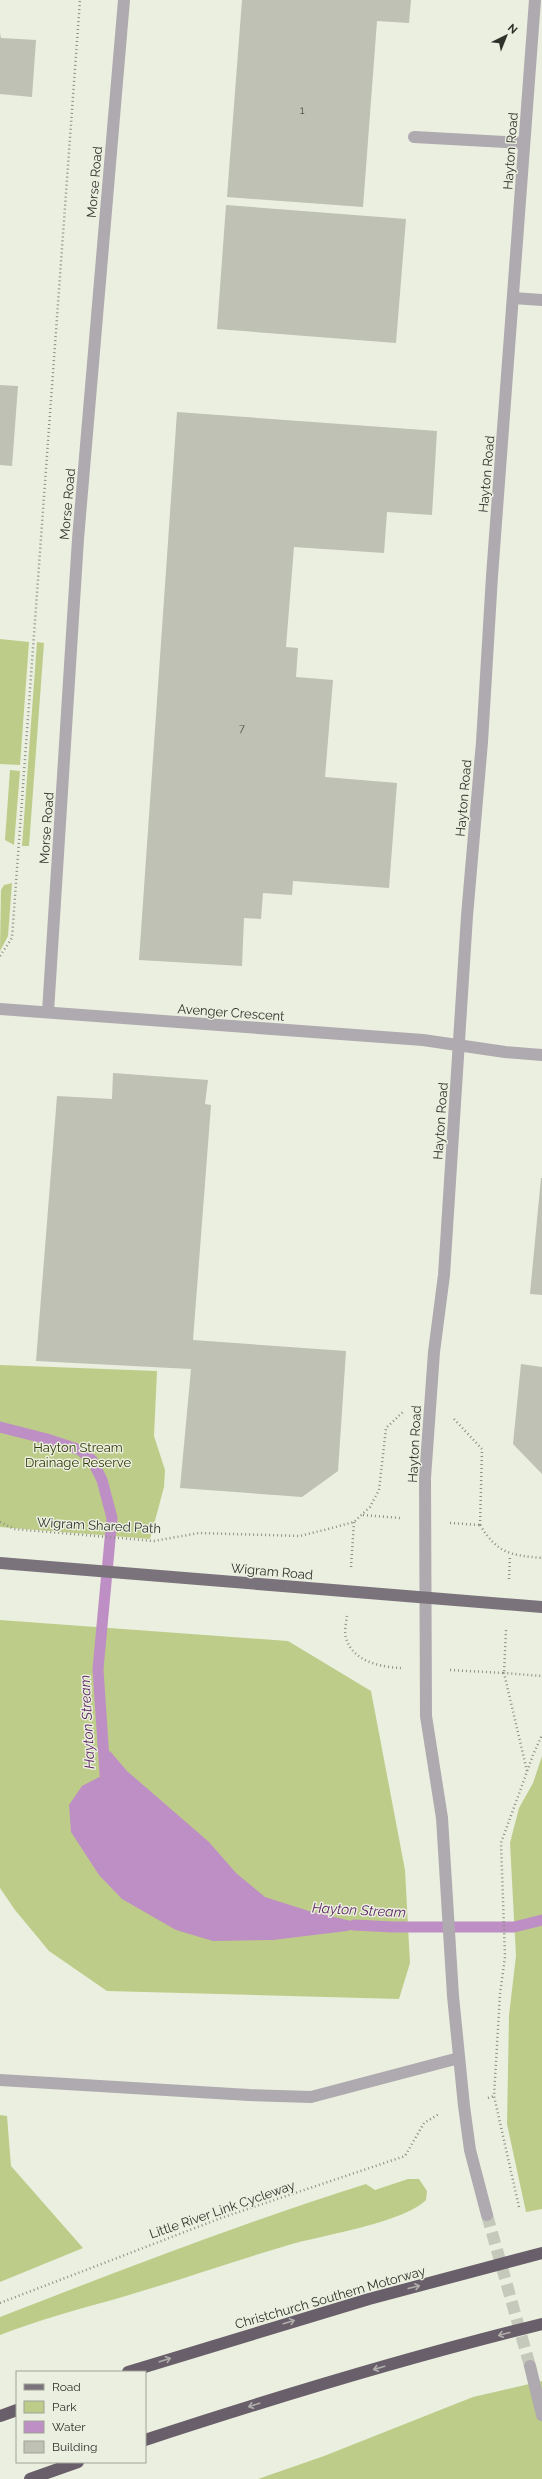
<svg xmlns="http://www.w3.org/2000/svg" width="542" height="2479" font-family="Raleway,sans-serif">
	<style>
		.green { fill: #becc89 }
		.water { fill: #be8fc4 }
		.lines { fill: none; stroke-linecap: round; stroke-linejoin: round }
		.stream { stroke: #be8fc4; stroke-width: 11 }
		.building { fill: #bec1b3 }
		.minor-tunnel { stroke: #c5c9bb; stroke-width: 12; stroke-dasharray: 12 6; stroke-linecap: butt }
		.path { stroke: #8c8f84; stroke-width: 2.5; stroke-dasharray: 1 3; stroke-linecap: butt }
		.minor { stroke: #afaaaf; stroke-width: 12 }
		.major { stroke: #7b737c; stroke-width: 12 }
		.highway { stroke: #695f6a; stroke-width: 12 }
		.oneway { stroke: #b0aeaa }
		.labels { text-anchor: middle; stroke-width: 3; stroke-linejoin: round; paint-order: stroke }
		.number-label { font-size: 11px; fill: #53554d }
		.street-label { font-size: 13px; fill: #2f312b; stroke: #ebefdf }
		.park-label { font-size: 13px; fill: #333b06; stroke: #ebefdf }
		.water-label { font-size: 14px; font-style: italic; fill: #5e2565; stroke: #ebefdf }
	</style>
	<rect width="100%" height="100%" fill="#ebefdf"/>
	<g class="green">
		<polygon points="0,639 29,642 20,765 0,764"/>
		<polygon points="37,642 44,643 29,846 22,846"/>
		<polygon points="10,770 20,771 14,845 5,840"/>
		<polygon points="12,883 8,936 0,951 1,890 4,885"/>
		<polygon points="0,1365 157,1371 154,1436 165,1470 164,1487 150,1539 0,1527"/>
		<polygon points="0,1620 288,1641 371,1691 405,1870 410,1963 399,1999 107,1991 49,1951 15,1910 0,1888"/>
		<polygon points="542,1756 542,2209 526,2212 507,2124 509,2015 516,1956 510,1843 519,1808 533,1783"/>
		<polygon points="0,2115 7,2116 11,2166 83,2248 0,2282"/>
		<path d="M 408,2179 L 419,2179 L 427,2191 L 426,2200 C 404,2222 325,2235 292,2244 C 234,2261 177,2281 119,2298 C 79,2309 39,2320 0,2335 L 0,2317 C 121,2270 242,2223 366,2184 L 375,2190 Z"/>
		<polygon points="542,2381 542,2479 258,2479 324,2456 473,2397"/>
	</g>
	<polygon class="water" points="110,1751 127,1771 209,1842 236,1873 265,1897 309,1911 368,1925 347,1931 273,1940 213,1941 176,1930 122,1899 99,1875 71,1832 69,1805 82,1786 105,1774 104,1760"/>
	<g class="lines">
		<g class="stream">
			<polyline points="0,1427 47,1439 80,1450 92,1460 102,1480 112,1518 98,1669 105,1774 109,1785"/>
			<polyline points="354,1925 393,1927 514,1927 542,1920"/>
		</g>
	</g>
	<g class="building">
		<polygon points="242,0 411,0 409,23 377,21 363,207 227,197"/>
		<polygon points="0,33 1,38 36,40 32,97 0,94"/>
		<polygon points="226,205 406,219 396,343 217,329"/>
		<polygon points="0,385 18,386 12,466 0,465"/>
		<polygon points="177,412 437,431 432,515 387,512 384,553 294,547 286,647 298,648 296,677 333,680 325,777 397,783 389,888 293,881 292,895 263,893 261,919 244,918 242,966 139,960"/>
		<polygon points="113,1073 208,1080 205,1104 211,1105 193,1340 346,1351 338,1471 302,1497 180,1488 191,1369 36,1361 57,1096 112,1099"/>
		<polygon points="541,1178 542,1178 542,1295 530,1294"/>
		<polygon points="521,1364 542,1367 542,1474 513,1444"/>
	</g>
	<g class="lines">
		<polyline class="minor-tunnel" points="487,2215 530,2366"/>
		<g class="path">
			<polyline points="0,956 12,938 80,0"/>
			<polyline points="454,1419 482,1449 480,1525"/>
			<polyline points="363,1515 400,1518"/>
			<polyline points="0,1522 14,1529 154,1541 199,1533 300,1536 328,1529 354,1522 370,1507 379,1490 386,1428 404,1411"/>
			<polyline points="450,1523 480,1525"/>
			<path d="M 480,1525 C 498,1554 510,1555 542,1558"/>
			<polyline points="351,1567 354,1522"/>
			<polyline points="509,1579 510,1555"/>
			<path d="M 347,1616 C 346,1623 344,1632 346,1638 C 353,1662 381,1667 401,1668"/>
			<polyline points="450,1670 504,1673 506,1630"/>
			<polyline points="527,1771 504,1673 542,1676"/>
			<polyline points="488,2098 494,2096"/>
			<polyline points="519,2207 494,2096 500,1994 505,1957 501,1843 533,1755 542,1735"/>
			<polyline points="0,2303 221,2218 405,2156 424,2123 439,2114"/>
		</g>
		<g class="minor">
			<polyline points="414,137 524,143"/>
			<polyline points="513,298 542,300"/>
			<polyline points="0,1009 423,1040 505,1052 542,1055"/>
			<polyline points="48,1012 78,539 124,0"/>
			<polyline points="0,2080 249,2095 311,2097 459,2058"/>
			<polyline points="487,2215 470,2150 464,2106 453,1996 442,1818 426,1716 425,1478 434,1352 444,1275 467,916 482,742 492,576 535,0"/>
			<polyline points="530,2366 542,2415"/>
		</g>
		<polyline class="major" points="0,1563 542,1607"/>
		<g class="highway">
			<polyline points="128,2372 369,2299 542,2253"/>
			<polyline points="0,2416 17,2410"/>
			<path d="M 145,2440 C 276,2397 408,2357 542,2324"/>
			<polyline points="30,2479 78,2462"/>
		</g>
	</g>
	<defs><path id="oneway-shaft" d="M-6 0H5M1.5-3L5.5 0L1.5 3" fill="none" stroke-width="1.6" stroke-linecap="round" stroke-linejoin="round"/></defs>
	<g class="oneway">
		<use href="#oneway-shaft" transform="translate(414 2287) rotate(-14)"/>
		<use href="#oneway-shaft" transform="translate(289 2322) rotate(-17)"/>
		<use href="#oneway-shaft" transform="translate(504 2334) rotate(165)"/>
		<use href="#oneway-shaft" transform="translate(165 2360) rotate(-18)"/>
		<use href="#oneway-shaft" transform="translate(379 2368) rotate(164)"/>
		<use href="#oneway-shaft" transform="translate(254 2405) rotate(162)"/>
	</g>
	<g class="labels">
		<g class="number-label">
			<text x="302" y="114">1</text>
			<text x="242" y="732">7</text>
		</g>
		<g class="street-label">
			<text transform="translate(510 151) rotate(-86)" y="5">Hayton Road</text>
			<text transform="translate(94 182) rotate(-85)" y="5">Morse Road</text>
			<text transform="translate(486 474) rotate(-85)" y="5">Hayton Road</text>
			<text transform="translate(67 504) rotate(-85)" y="5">Morse Road</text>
			<text transform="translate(463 798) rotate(-85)" y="5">Hayton Road</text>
			<text transform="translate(46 828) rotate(-86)" y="5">Morse Road</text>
			<text transform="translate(231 1012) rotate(4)" y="5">Avenger Crescent</text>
			<text transform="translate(440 1121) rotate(-86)" y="5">Hayton Road</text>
			<text transform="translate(414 1444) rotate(-87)" y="5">Hayton Road</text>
			<text transform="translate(99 1525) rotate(3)" y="5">Wigram Shared Path</text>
			<text transform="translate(272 1571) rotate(5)" y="5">Wigram Road</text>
			<text transform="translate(222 2209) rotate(-19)" y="5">Little River Link Cycleway</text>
			<text transform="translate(330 2297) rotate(-16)" y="5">Christchurch Southern Motorway</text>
		</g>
		<g class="park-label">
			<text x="78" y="1452">Hayton Stream<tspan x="78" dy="15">Drainage Reserve</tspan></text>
		</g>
		<g class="water-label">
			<text transform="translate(87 1722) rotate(-93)" y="5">Hayton Stream</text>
			<text transform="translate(359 1910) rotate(3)" y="5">Hayton Stream</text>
		</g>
	</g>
	<rect x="16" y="2371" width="130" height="92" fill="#ebefdf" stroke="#a0a397"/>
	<rect x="24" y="2384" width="20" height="6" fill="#7b737c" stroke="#a0a397"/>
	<text x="52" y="2391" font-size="12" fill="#2f312b">Road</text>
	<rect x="24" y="2401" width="20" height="12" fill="#becc89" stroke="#a0a397"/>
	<text x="52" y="2411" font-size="12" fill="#2f312b">Park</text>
	<rect x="24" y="2421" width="20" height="12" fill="#be8fc4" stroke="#a0a397"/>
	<text x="52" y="2431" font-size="12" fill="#2f312b">Water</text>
	<rect x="24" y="2441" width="20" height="12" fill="#bec1b3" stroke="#a0a397"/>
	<text x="52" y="2451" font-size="12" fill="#2f312b">Building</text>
	<g transform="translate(506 36) rotate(43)" stroke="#ebefdf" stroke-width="3" paint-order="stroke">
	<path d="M0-3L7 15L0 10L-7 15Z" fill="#2f312b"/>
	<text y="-6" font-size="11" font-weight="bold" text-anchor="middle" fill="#2f312b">N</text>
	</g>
</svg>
